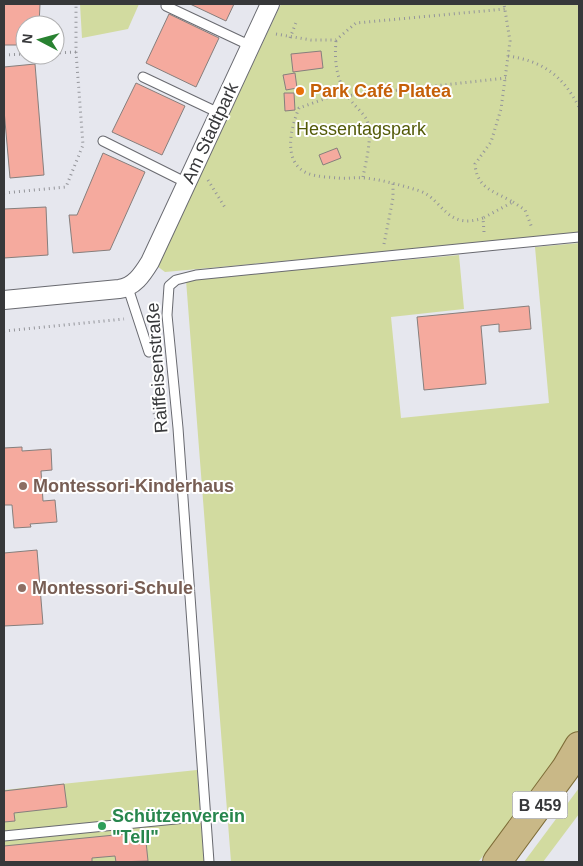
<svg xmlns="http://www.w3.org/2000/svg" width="583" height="866" font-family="Helvetica,sans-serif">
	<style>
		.green { fill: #d2dba0 }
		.building { fill: #f5aa9e; stroke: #867f7d }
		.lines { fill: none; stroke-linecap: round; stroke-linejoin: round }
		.lane-casing { stroke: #696a70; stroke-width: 11 }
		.street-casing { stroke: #696a70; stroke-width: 20 }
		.primary-casing { stroke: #7e6d38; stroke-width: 30 }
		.path { stroke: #94959a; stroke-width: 3; stroke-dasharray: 1 4; stroke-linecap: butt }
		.lane { stroke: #fff; stroke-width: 9 }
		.street { stroke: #fff; stroke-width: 18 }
		.primary { stroke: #c9b887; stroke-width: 28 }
		.food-dot { fill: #e8710a; stroke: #fff; stroke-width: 2 }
		.education-dot { fill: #8d6e63; stroke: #fff; stroke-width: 2 }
		.leisure-dot { fill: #2e9e5b; stroke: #fff; stroke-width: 2 }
		.labels { text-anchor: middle; stroke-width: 4; stroke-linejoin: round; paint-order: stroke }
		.shield { fill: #fff; stroke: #737475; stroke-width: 1 }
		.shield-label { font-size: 16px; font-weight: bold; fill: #37383a }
		.food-label { font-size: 18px; font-weight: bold; fill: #c56008; stroke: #fff; text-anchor: start }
		.park-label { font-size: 18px; fill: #535a08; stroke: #fff }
		.street-label { font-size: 18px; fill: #37383a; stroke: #fff }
		.education-label { font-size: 18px; font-weight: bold; fill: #785e54; stroke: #fff; text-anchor: start }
		.leisure-label { font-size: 18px; font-weight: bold; fill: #27864d; stroke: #fff; text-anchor: start }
	</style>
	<rect width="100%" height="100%" fill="#e6e7ee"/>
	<g class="green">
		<polygon points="80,4 139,4 128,29 82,38"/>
		<polygon points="281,4 579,4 579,234 165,272 157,266"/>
		<polygon points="579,243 579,736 569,753 478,862 231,862 186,280 459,255 464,309 391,317 401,418 549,403 535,247"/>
		<polygon points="197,770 204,862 4,862 4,790"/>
		<polygon points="579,788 579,814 543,862 524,862"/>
	</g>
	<g class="building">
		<polygon points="4,4 40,4 39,25 25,25 25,45 4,45"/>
		<polygon points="190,4 234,4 226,21"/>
		<polygon points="169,14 219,38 196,87 146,63"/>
		<polygon points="321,51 323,68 293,72 291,54"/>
		<polygon points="35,64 44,175 10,178 4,110 4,67"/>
		<polygon points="295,73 297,88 286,90 283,75"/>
		<polygon points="136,83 185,106 162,155 112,132"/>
		<polygon points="284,93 294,93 295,110 285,111"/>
		<polygon points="337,148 341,158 323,165 319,155"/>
		<polygon points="103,153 145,172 110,250 73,253 69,215 77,215"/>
		<polygon points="46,207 48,255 4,258 4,209"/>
		<polygon points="529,306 531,329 499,332 499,324 481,326 486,384 424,390 417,317"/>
		<polygon points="22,447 22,451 51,449 52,470 41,471 43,501 55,500 57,522 30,524 31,527 14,528 12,505 4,505 4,448"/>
		<polygon points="37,550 43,624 4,626 4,553"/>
		<polygon points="64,784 67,807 14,813 15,821 4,822 4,791"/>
		<polygon points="145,832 148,861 116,862 115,856 92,858 92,862 4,862 4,846"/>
	</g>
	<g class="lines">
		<g class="lane-casing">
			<g id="lane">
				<polyline points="166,6 251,46"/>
				<polyline points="143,77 219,113"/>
				<polyline points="103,141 187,183"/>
				<polyline points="128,288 149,352"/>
				<polyline points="4,836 206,816"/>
				<polyline points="209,862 178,428 167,315 169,286 176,280 196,275 579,237"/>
			</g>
		</g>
		<g class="street-casing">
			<path id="street" d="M 4,300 L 119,289 C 134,287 142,275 150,262 L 270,4"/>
		</g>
		<g class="primary-casing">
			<polyline id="primary" points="497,862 566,768 579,746"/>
		</g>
		<g class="path">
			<polyline points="276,34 311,40 336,40 356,23 505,9"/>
			<polyline points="290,38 297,20"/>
			<path d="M 336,41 C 334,63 337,84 352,102 C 356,107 364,114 367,120 C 373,136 366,161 363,177"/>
			<polyline points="55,53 76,52"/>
			<polyline points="4,55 25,54"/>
			<path d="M 508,56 C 543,61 563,76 579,107"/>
			<polyline points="208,180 226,209"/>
			<polyline points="4,193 66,187 83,145 76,52 76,4"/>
			<polyline points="513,202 525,210 532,228"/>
			<path d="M 483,218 C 445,231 443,197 417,190 C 400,185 383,180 365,178 C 356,177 347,179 338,178 C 328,177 316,177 307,173 C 282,162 291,127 299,108 L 327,98 L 506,78"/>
			<path d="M 484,232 L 483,218 L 513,202 C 494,191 477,189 475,164 L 491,142 L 501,109 L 510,41 L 504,4"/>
			<polyline points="384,244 393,198 393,183"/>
			<polyline points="4,331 124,319"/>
			<polyline points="154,413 159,429 165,428"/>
		</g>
		<use href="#lane" class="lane"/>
		<use href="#street" class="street"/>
		<use href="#primary" class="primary"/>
	</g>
	<circle class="food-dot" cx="300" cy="91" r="5"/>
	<g class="education-dot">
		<circle cx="23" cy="486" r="5"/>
		<circle cx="22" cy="588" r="5"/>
	</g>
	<circle class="leisure-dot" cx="102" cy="826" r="5"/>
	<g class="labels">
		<rect class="shield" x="512.5" y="791.5" width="55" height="27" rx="4"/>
		<g class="shield-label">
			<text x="540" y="811">B 459</text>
		</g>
		<g class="food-label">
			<text x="310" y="97">Park Café Platea</text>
		</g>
		<g class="park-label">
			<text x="361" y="135">Hessentagspark</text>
		</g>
		<g class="street-label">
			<text transform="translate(210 133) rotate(-65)" y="6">Am Stadtpark</text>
			<text transform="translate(157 368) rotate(-94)" y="6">Raiffeisenstraße</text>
		</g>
		<g class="education-label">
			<text x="33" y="492">Montessori-Kinderhaus</text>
			<text x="32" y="594">Montessori-Schule</text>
		</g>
		<g class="leisure-label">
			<text x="112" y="822">Schützenverein<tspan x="112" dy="21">"Tell"</tspan></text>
		</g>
	</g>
	<rect width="583" height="866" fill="none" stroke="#37383a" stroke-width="10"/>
	<g transform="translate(40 40) rotate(276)"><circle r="24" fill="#ffffff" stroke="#afafb0"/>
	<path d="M0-4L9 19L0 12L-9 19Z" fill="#288231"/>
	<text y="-8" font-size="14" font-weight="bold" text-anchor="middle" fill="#37383a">N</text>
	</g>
</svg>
